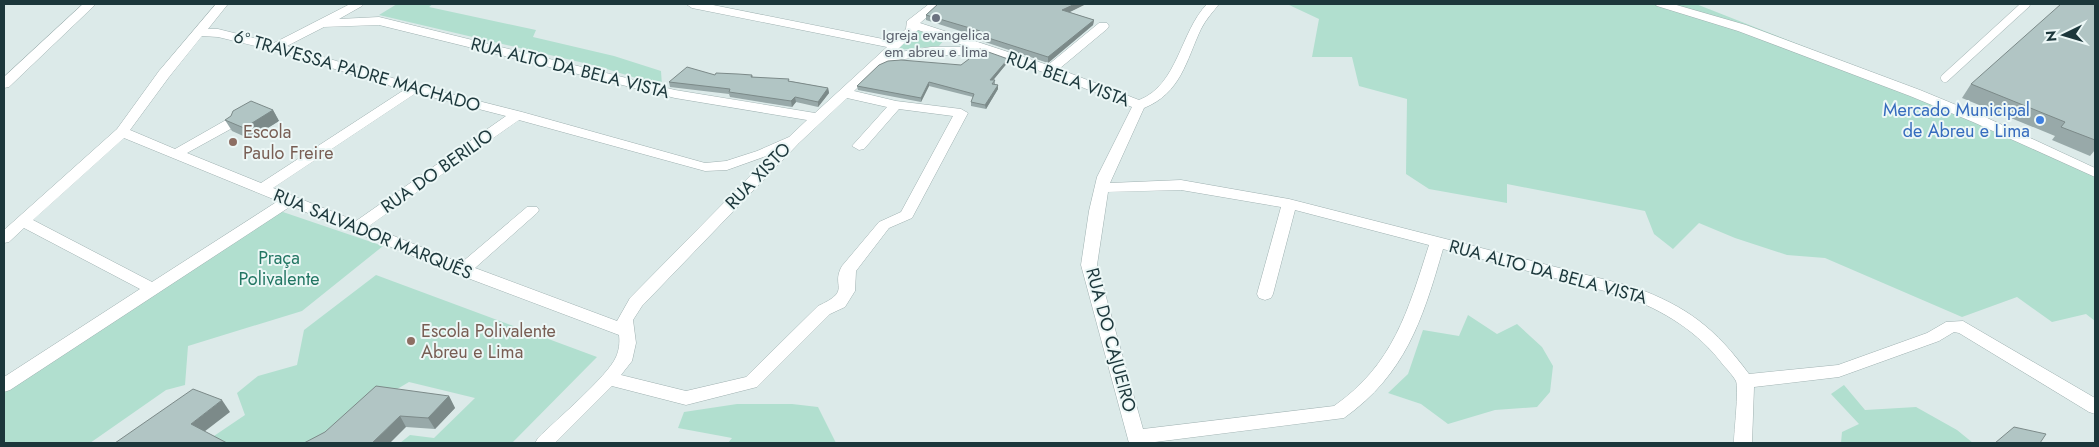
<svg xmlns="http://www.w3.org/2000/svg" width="2099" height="447" font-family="Jost,sans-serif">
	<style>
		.green { fill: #b1dfcf }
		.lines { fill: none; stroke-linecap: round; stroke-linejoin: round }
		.service-casing { stroke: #9fb1b1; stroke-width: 9 }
		.minor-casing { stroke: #9fb1b1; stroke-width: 1 }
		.tertiary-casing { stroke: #9fb1b1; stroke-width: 1 }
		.service { stroke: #fff; stroke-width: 8 }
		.minor { fill: #fff; fill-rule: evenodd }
		.tertiary { fill: #fff; fill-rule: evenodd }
		.wall { fill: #98a9a9 }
		.shaded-wall { fill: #7c8a89 }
		.building { fill: #b1c5c4; stroke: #7c8a89 }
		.worship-dot { fill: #6b7280; stroke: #ecf7f6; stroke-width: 2 }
		.shop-dot { fill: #3f7fe0; stroke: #ecf7f6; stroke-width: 2 }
		.education-dot { fill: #8d6e63; stroke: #ecf7f6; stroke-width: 2 }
		.labels { text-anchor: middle; stroke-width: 4; stroke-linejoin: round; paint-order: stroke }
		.far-worship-label { font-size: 15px; fill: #5b616d; stroke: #ecf7f6 }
		.street-label { font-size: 18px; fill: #1c373b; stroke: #ecf7f6 }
		.shop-label { font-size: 18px; fill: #366cbe; stroke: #ecf7f6; text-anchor: end }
		.education-label { font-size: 18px; fill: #785e54; stroke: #ecf7f6; text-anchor: start }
		.park-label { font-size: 18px; fill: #227663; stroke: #ecf7f6 }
	</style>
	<rect width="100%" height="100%" fill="#dceae9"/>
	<g class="green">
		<polygon points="397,4 433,4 429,7 536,30 533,37 614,56 661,71 662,86 597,66 379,15"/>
		<polygon points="1287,4 1696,4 1874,74 2095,174 2095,321 2086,314 2052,322 2017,297 1962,317 1825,258 1787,255 1735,238 1699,223 1673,249 1654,234 1645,211 1507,184 1507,203 1429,189 1406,174 1407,99 1359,86 1352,57 1312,57 1319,19"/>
		<polygon points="918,29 945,39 939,46 897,50"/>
		<polygon points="280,211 383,246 302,311 188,346 185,385 166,390 90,443 4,443 4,389"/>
		<polygon points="376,275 597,357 512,443 400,443 410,435 434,438 475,398 409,382 382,398 333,443 214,443 208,440 245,415 237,393 258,376 297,365 304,330"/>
		<polygon points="1468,315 1497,334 1517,324 1542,347 1553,366 1550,392 1537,407 1495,410 1448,424 1421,404 1388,393 1408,374 1423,330 1459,336"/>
		<polygon points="1844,385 1865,410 1916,407 1957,430 1973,443 1841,443 1842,432 1859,424 1831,394"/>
		<polygon points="737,404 792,404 818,407 836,443 728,443 732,438 678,428 684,412"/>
	</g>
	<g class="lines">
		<g class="service-casing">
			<polyline id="service" points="1945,78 2026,4"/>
		</g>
		<g class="minor-casing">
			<g id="minor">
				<polygon points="83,4 96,4 9,87 4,88 4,77"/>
				<path d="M 216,4 L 228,4 L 208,29 L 218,29 L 274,43 L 350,4 L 364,4 L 362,6 L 339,19 L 379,17 L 675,90 L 815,113 L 887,47 L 692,8 L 686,4 L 708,4 L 893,41 L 906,29 L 907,21 L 929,4 L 942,4 L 920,23 L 1048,65 L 1099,23 L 1107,23 L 1109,26 L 1107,29 L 1059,69 L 1139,100 C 1178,85 1180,32 1207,4 L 1219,4 C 1213,12 1206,19 1201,29 C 1186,61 1181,93 1144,108 L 1110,183 L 1181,180 L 1289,199 L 1634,287 C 1688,307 1715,328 1749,374 L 1838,365 L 1927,333 L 1946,322 L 1963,321 L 2095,398 L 2095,414 L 2089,412 L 1959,333 L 1954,332 L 1939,341 L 1839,377 L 1754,387 L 1752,443 L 1734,443 C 1734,431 1739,390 1736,381 C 1733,376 1728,370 1724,366 C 1699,332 1663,310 1624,296 L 1443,249 C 1423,318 1406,374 1344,418 L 1147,443 L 1129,443 L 1081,265 L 1089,211 L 1097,177 L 1132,107 L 1046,73 L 980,51 L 974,55 L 931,55 L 885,62 L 854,91 L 896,101 L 961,109 L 968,113 L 912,218 L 889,228 L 856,271 L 855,291 L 845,307 L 830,314 L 757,387 L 686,405 L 612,386 L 555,443 L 535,443 L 538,438 C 555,421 608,376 616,357 C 619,350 620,343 619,335 L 457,274 L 291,206 L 10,390 L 4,392 L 4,377 L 140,289 L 24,228 L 9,242 L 4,243 L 4,230 L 117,129 L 159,71 ZM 379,25 L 675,98 L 807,120 L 789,137 L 757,151 L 726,161 L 705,163 L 522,112 L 419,86 L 287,46 L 324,27 ZM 918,30 L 969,47 L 931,47 L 894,53 ZM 202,36 L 218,37 L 272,50 L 404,90 L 261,183 L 187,153 L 236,126 L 238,123 L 236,120 L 226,120 L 175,149 L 130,130 L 169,77 ZM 416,93 L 506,116 L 356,221 L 273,188 ZM 847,98 L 887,107 L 852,146 L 859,150 L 864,149 L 899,109 L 953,116 L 901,212 L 879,222 L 842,266 C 830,287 853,290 818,306 L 746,377 L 686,391 L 621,375 L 632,361 L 636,343 L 633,320 L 642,306 L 799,143 ZM 519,120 L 705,171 L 727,170 L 772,154 L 630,298 L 617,321 L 475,268 L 537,213 L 539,210 L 537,207 L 527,207 L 461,263 L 369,226 ZM 124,138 L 278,201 L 152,282 L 33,220 ZM 1181,190 L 1281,207 L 1257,294 L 1259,298 L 1265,300 L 1271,298 L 1273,294 L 1295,210 L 1429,245 C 1408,311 1393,365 1334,406 L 1143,429 L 1097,265 L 1108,192 Z"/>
			</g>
		</g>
		<g class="tertiary-casing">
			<polygon id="tertiary" points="1655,4 1673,4 1746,25 1920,90 1983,116 2095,168 2095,177 1973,122 1910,96 1738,31 1657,6"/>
		</g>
		<use href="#service" class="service"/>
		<use href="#minor" class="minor"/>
		<use href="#tertiary" class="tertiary"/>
	</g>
	<g class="wall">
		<polygon points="938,4 1086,4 1069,12 1094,20 1093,25 1048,63 979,40 979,37 926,20 926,15"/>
		<polygon points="2095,4 2095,150 2090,156 2052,140 2055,136 1962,98 1971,84"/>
		<polygon points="1008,59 1008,62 993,80 995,80 995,84 998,85 998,89 986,109 971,106 971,102 973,97 929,86 921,102 858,90 857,86 961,65"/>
		<polygon points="752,75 753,77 790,81 828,88 829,93 818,107 796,102 792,107 730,97 729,94 670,87 669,82"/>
		<polygon points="273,110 279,121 250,139 232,131 225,120"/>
		<polygon points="449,396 455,408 435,429 406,427 325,432"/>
	</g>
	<g class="shaded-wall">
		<polygon points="1075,4 1086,4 1062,16 1062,10"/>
		<polygon points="1094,20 1093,25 1048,63 1048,57"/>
		<polygon points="1008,59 1008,62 990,84 990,80"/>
		<polygon points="929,82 929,86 921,102 921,98"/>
		<polygon points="998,85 998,89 986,109 985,105"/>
		<polygon points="828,88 829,93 818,107 818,102"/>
		<polygon points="795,97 796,102 792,107 791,101"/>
		<polygon points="273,110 279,121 250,139 244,128"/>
		<polygon points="449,396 455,408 435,429 428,418"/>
		<polygon points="222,400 230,412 200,435 191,424"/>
		<polygon points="400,416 406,427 390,443 372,443"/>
	</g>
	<g class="building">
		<polygon points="938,4 1075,4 1062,10 1094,20 1048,57 979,35 980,31 926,15"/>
		<polygon points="2061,4 2095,4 2095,140 2061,127 2065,122 1971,84"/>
		<polygon points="980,49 1008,59 990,80 995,80 992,84 998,85 985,105 971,102 974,94 929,82 921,98 857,86 879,65 888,61 901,60 961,65 969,59 971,53"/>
		<polygon points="687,67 715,75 716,73 738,74 752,75 751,77 789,79 788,81 828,88 818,102 795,97 791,101 729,92 730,89 669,82"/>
		<polygon points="251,101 273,110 244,128 225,120 231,116 233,111"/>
		<polygon points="376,386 449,396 428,418 400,416 372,443 304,443 325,432"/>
		<polygon points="193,389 222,400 191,424 227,443 115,443"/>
		<polygon points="2014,427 2046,434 2040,443 1995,443"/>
	</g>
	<circle class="worship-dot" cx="936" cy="18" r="5"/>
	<circle class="shop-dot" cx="2040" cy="120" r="5"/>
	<g class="education-dot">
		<circle cx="233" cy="142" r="5"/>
		<circle cx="411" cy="341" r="5"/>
	</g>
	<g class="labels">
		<g class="far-worship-label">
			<text x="936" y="40">Igreja evangelica<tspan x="936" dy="17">em abreu e lima</tspan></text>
		</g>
		<g class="street-label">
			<text transform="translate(570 68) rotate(14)" y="6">RUA ALTO DA BELA VISTA</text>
			<text transform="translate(357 71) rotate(16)" y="6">6° TRAVESSA PADRE MACHADO</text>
			<text transform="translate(1068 79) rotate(20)" y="6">RUA BELA VISTA</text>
			<text transform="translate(437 171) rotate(-35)" y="6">RUA DO BERILIO</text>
			<text transform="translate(758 176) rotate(-46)" y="6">RUA XISTO</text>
			<text transform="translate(373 234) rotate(22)" y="6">RUA SALVADOR MARQUÊS</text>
			<text transform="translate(1548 272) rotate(15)" y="6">RUA ALTO DA BELA VISTA</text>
			<text transform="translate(1111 340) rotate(75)" y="6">RUA DO CAJUEIRO</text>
		</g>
		<g class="shop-label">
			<text x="2030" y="116">Mercado Municipal<tspan x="2030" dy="21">de Abreu e Lima</tspan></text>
		</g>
		<g class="education-label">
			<text x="243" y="138">Escola<tspan x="243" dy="21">Paulo Freire</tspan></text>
			<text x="421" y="337">Escola Polivalente<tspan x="421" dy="21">Abreu e Lima</tspan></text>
		</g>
		<g class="park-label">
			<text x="279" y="264">Praça<tspan x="279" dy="21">Polivalente</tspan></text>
		</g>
	</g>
	<rect width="2099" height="447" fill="none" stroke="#1c373b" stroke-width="10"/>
	<g transform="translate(2064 35) rotate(265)" stroke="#ecf7f6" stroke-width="4" paint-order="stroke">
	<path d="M0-4L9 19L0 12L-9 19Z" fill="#1c373b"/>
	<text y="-8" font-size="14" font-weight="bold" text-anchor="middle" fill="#1c373b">N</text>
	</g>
</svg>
